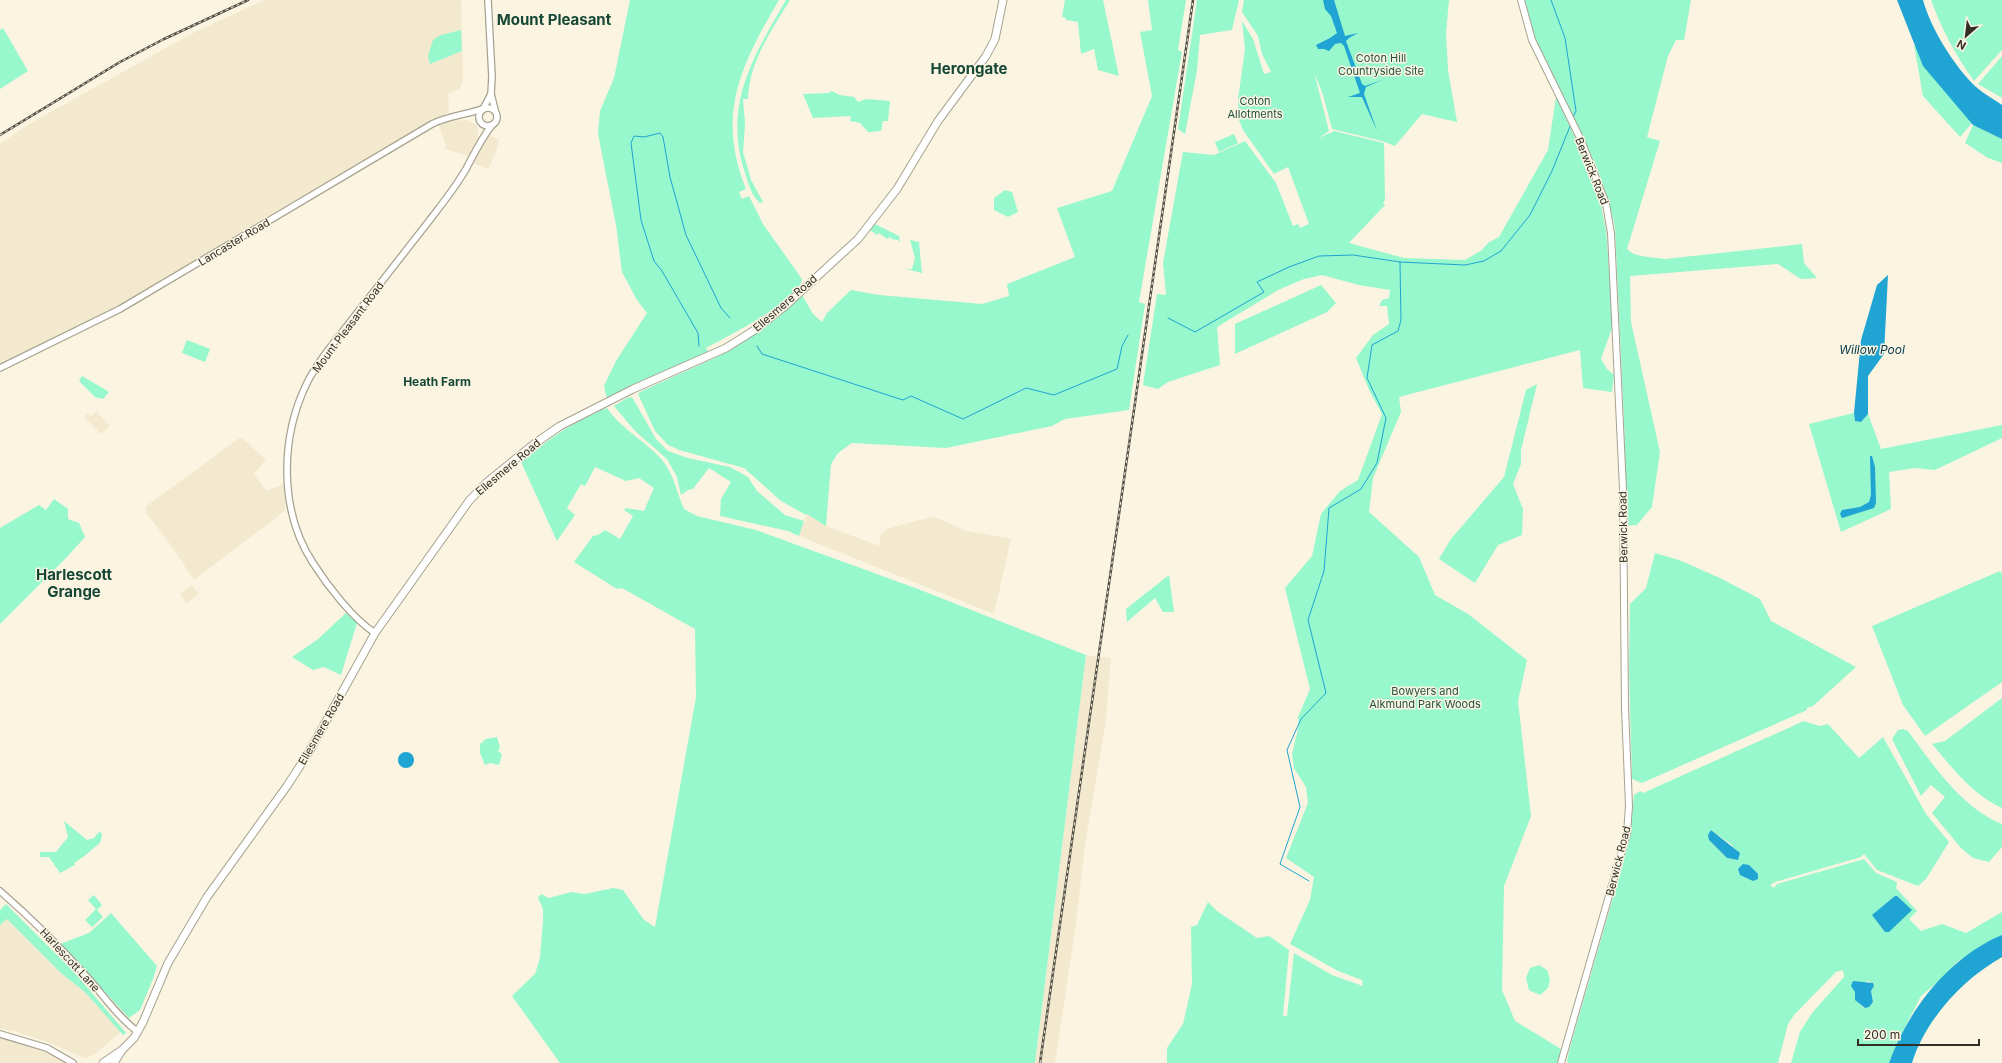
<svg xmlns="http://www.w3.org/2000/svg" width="2002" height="1063" font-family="Inter,sans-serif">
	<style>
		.built { fill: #f2e9cf }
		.green { fill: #97f7cd; fill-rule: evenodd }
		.water { fill: #20a4d3 }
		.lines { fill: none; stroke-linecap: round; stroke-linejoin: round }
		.stream { stroke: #20a4d3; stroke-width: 1 }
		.tertiary-casing { stroke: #a7a290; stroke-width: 8 }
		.secondary-casing { stroke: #a7a290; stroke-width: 8 }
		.primary-casing { stroke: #a7a290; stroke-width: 9 }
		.tertiary { stroke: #fff; stroke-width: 5.5 }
		.secondary { stroke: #fff; stroke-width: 6 }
		.primary { stroke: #fff; stroke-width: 7 }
		.rail-casing { stroke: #535047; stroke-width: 2.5 }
		.rail { stroke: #faf4e1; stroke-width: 1; stroke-dasharray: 3; stroke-linecap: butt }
		.labels { text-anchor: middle; stroke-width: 3; stroke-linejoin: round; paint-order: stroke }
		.park-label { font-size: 11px; fill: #235340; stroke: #faf4e1 }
		.street-label { font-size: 11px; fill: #312f28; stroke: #faf4e1 }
		.water-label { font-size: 12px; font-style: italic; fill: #00374b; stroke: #faf4e1 }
		.neighbourhood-label { font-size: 12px; font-weight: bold; fill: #164736; stroke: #faf4e1 }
		.district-label { font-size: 15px; font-weight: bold; fill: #164736; stroke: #faf4e1 }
	</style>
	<rect width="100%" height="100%" fill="#faf4e1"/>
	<g class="built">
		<polygon points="264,0 461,0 463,82 459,90 448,94 449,112 410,132 370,160 259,222 119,307 0,364 0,144 31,123 193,33"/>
		<polygon points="457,118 458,121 466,120 476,125 478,128 478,139 468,156 445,149 446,145 438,123"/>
		<polygon points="486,133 499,140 496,152 488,169 472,163"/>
		<polygon points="96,411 110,426 101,434 84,417 88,413 91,416"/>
		<polygon points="241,437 266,460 254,474 266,491 284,484 285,511 194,580 168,541 146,513 145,507"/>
		<polygon points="807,514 826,526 879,546 881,534 887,529 931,517 942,520 963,530 1011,539 994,614 799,536"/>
		<polygon points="192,585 199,594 186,603 180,594"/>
		<polygon points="1086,655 1111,658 1106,719 1085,844 1076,924 1055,1063 1035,1063"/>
		<polygon points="7,919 62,974 85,992 121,1032 94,1055 85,1058 44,1041 14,1031 0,1029 0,925"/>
		<polygon points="0,1038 41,1049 68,1063 0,1063"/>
	</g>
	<g class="green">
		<path d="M 630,0 L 779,0 C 741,65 716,114 746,189 L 739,192 L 742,199 L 749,196 L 763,224 L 802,279 C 800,300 725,338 706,348 L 709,353 L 607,399 L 604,386 L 616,361 L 647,313 L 637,300 L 622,272 L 616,225 L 598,134 L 600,111 L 614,78 Z"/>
		<path d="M 786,0 L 790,0 C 771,31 749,62 748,99 L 743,99 L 745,124 L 743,152 L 751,180 L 763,202 L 760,203 C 752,197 748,182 745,173 C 722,104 755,54 786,0 Z"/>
		<polygon points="1065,0 1103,0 1119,76 1098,70 1094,49 1081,54 1078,22 1066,20 1066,18 1062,17"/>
		<polygon points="1148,0 1186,0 1178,50 1182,52 1139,302 1145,304 1129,410 1065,419 1052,426 946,448 852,443 838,453 831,464 826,526 807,514 806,515 781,501 744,468 679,450 668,445 655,431 638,394 642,391 717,357 754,335 802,295 813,314 822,322 827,313 851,290 879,295 982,304 1009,296 1007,284 1075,257 1057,208 1112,191 1152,96 1140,32 1152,30"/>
		<polygon points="1197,0 1239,0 1232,30 1200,35 1197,70 1185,134 1178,129"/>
		<polygon points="1244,0 1449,0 1446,33 1448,70 1457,122 1422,114 1395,146 1382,141 1332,129 1323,95 1314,72 1329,131 1319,138 1334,131 1384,143 1385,200 1383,203 1385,205 1349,243 1404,258 1465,260 1482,250 1488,243 1499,237 1548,150 1556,97 1586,161 1601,206 1606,230 1613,325 1601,359 1607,369 1614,375 1612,392 1583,388 1580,350 1399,397 1401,412 1373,478 1369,512 1419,557 1435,595 1468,614 1527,660 1518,701 1531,816 1504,886 1502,990 1515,1021 1561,1049 1558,1063 1167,1063 1167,1048 1183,1024 1192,984 1191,927 1197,925 1208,902 1217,911 1257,938 1269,936 1289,950 1283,1016 1287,1016 1294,953 1332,975 1363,986 1362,980 1338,971 1290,944 1310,900 1314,877 1286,858 1308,803 1306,787 1294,768 1292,754 1299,725 1298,717 1310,689 1285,588 1312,556 1321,514 1340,491 1358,480 1382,414 1369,390 1356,358 1373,335 1389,324 1387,306 1379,306 1382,300 1389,298 1390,290 1359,285 1322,275 1304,279 1278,290 1217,327 1220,365 1168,382 1158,389 1143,385 1157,294 1166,295 1163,263 1183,152 1214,155 1245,141 1276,183 1293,226 1298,224 1300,228 1309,224 1288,167 1274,174 1243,130 1239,120 1238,99 1245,49 1242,21 1253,39 1264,74 1271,72 1262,54 1258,36 1242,12"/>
		<path d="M 1523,0 L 1691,0 L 1684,40 L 1676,40 L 1668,56 L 1647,137 L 1660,141 L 1627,249 C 1635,258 1654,257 1665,259 L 1802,244 L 1804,263 L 1817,278 L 1801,279 L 1778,264 L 1630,276 L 1631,322 L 1660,452 L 1652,507 L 1637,525 L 1626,526 L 1625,444 L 1615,227 L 1609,202 L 1596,165 L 1535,43 Z"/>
		<path d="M 1931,0 L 2002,0 L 2002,50 L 1974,81 C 1956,56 1942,30 1931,0 Z"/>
		<polygon points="3,28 28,71 0,89 0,30"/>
		<polygon points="461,30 462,51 430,64 428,56 433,40 441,35"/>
		<polygon points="1914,45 1972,123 1960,137 1923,96"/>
		<polygon points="2002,56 2002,98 1978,84"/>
		<polygon points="832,91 840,95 854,97 858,102 866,99 890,101 888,121 883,121 881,131 868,132 860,123 850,121 851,116 813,118 803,94 828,93"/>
		<polygon points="1973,125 2002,139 2002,163 1988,158 1965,143"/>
		<polygon points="1234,134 1238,143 1219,152 1215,142"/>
		<polygon points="1005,190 1012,192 1018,212 1008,217 994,210 994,198"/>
		<polygon points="875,224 899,236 900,243 898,240 891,239 891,237 887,239 879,233 875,236 876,234 870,230"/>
		<polygon points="910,240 919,242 922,273 906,269 912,269 915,258"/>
		<polygon points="1321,285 1336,303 1327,312 1235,354 1235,324"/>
		<polygon points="187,340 210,349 205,362 182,353"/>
		<polygon points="82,376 106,390 109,392 103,399 95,397 79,381"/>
		<polygon points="1537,384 1521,450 1521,464 1513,484 1523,509 1522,535 1498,545 1475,583 1439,559 1451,539 1504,477 1526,390"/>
		<polygon points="632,397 656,439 668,451 688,458 730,467 748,477 757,491 785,515 804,521 799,536 788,531 720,516 721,499 731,482 709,468 693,489 688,490 681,495 677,477 667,459 635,431 614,406 627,398"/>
		<path d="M 607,408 C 622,430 646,441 663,461 C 674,475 677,493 684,509 L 697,516 L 756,530 L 918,589 L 1086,655 L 1035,1063 L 560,1063 L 512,996 L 535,974 L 540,958 L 543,921 L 543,909 L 538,898 L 541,894 L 549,898 L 571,892 L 585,894 L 613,888 L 623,890 L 644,920 L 655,927 L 696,697 L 695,629 L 622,588 L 617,589 L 574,562 L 593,536 L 598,535 L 605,530 L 620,539 L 633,516 L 624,510 L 626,508 L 644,511 L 654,488 L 639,478 L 626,481 L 595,467 L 585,486 L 581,484 L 567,508 L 575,515 L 557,541 L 521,462 C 547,440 575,420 607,408 Z"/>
		<polygon points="1854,413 1855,421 1861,422 1868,414 1881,449 2002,425 2002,438 1935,470 1915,468 1889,472 1891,509 1841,532 1809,424"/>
		<polygon points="54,499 68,509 68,519 79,523 85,537 66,558 0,624 0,528 39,505 46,510"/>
		<polygon points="1655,553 1679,560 1720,578 1760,599 1771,621 1856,667 1813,706 1807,708 1807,710 1642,783 1632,779 1629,671 1630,604 1646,588"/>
		<polygon points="2000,571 2002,574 2002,682 1925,736 1903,705 1872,626"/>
		<polygon points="1169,575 1174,612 1163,612 1155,598 1127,622 1126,609"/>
		<polygon points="346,613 357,623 341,675 324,667 313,670 292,657 317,640"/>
		<path d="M 2002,698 L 2002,808 C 1972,794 1953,769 1932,744 L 1945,741 Z"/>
		<path d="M 1804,721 L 1819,726 L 1828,724 L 1859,758 L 1883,737 L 1926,814 L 1949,842 L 1926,879 L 1918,886 L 1877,870 L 1864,854 L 1861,857 L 1775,882 L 1770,885 L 1774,888 L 1777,884 L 1864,859 L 1876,873 L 1897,882 L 1896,888 L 1917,911 L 1909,919 L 1921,931 L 1942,924 L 1966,933 L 2002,912 L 2002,935 L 1957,962 L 1939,981 L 1921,996 L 1899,1039 L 1889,1063 L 1791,1063 L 1800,1032 L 1812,1013 L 1844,977 L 1843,970 L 1836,972 L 1794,1015 L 1788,1024 L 1778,1063 L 1568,1063 L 1567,1061 L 1569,1051 L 1629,842 L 1634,795 L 1640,791 L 1643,793 ZM 1711,830 L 1732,845 L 1738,860 L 1727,858 L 1709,840 ZM 1869,981 L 1874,986 L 1871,991 L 1873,1002 L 1864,1008 L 1856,1000 L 1853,982 L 1862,983 Z"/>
		<path d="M 1903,729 L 1908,731 C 1933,765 1962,808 2002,824 L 2002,847 L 1989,862 L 1973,858 L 1961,848 L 1932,813 L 1945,797 L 1931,785 L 1921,796 L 1892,739 L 1898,730 Z"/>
		<polygon points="497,737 500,747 498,751 502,754 499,765 490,763 485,765 480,753 480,744 486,739"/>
		<path d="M 64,821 L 87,840 L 94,838 L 100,831 L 102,835 L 100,843 C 91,850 84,857 74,863 L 75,865 L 60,873 L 49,857 L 40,857 L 40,852 L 56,852 L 68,837 Z"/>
		<polygon points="94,895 102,905 97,910 103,917 92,927 85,920 96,909 88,900"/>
		<polygon points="6,904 75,973 126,1033 123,1035 85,992 62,974 7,919 0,925 0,910"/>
		<polygon points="111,913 157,966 153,979 140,1010 129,1018 60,944 89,933"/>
		<polygon points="1539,965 1547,970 1550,979 1548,988 1540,995 1529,990 1526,978 1530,968"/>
	</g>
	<g class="water">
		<polygon points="1323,0 1334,0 1345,36 1358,33 1349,38 1346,41 1362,84 1365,86 1382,80 1366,87 1364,94 1377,131 1362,97 1348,97 1360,93 1344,46 1341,43 1335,44 1329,51 1324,49 1318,49 1316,45 1330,38 1337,33 1331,16 1325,9"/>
		<path d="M 1897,0 L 1923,0 C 1931,29 1954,66 1976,87 C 1984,94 1994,99 2002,105 L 2002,139 L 1973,125 L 1923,66 Z"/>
		<polygon points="1888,275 1884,354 1868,376 1868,414 1861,422 1855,421 1854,413 1861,340 1877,285"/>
		<polygon points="1870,456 1872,456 1875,467 1876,503 1874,508 1842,518 1840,514 1842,510 1860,507 1869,502 1871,495"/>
		<circle cx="406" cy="760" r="8"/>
		<polygon points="1711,830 1740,853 1738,860 1727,858 1709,840 1708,835"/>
		<polygon points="1743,864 1749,865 1758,874 1758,879 1753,881 1740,875 1738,869"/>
		<polygon points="1895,896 1897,896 1912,910 1889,932 1885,932 1872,915"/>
		<path d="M 2002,935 L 2002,957 C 1963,979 1925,1020 1912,1063 L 1889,1063 C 1908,1010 1949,957 2002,935 Z"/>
		<polygon points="1853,981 1873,983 1874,986 1871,991 1873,1002 1869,1007 1865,1008 1855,1000 1855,992 1851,986"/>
	</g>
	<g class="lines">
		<g class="stream">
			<polyline points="1551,0 1565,38 1576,111 1573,117"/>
			<polyline points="1168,318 1195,332 1264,292 1257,282 1289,267 1319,256 1353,255 1400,262 1465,265 1484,261 1501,251 1530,215 1552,171 1571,124"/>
			<polyline points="699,346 698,333 662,271 654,261 641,220 631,143 634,136 644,137 660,133 663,137 670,177 686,235 721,308 730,318"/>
			<polyline points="757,346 762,354 903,400 911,396 963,419 1026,388 1054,395 1117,369 1122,346 1128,335"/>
			<polyline points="1309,881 1280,864 1300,807 1287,750 1301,719 1326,693 1308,620 1324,571 1329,508 1361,489 1377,463 1386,418 1367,378 1372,345 1398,331 1401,320 1400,262"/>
		</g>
		<g class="tertiary-casing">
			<g id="tertiary">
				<polyline points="488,0 492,77 491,94 495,110"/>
				<circle cx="488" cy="117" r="9"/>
				<polyline points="483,109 491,94"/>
				<path d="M 0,368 L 120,309 L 432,124 C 448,116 465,115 482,109"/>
				<path d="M 375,633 C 353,619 327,585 313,563 C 279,511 280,438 307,383 C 319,359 338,338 354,317 C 379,285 404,253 429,221 C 442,204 455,188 466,169 C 474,154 481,139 492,125"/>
				<path d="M 0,891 C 31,918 60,947 88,978 C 104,996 118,1017 138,1032"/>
				<polyline points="0,1034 47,1048 73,1063"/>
			</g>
		</g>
		<g class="secondary-casing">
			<polyline id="secondary" points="1521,0 1532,40 1581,140 1606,204 1611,233 1623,489 1625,708 1629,806 1627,833 1561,1063"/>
		</g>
		<g class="primary-casing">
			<g id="primary">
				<polyline points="103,1063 122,1050 134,1038 143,1022 168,963 207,897 287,786 309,752 375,633 469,501 486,483 534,444 560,426 633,389 726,348 753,331 785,306 858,239 897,189 938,121 986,56 995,39 1003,0"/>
				<polyline points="114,1063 122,1050"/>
			</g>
		</g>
		<use href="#tertiary" class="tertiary"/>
		<use href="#secondary" class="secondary"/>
		<use href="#primary" class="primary"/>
		<g class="rail-casing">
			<g id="rail">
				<polyline points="0,135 120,62 164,39 248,0"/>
				<polyline points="1040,1063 1193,0"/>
			</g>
		</g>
		<use href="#rail" class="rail"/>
	</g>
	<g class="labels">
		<g class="park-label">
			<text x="1381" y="62">Coton Hill<tspan x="1381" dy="13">Countryside Site</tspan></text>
			<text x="1255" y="105">Coton<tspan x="1255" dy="13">Allotments</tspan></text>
			<text x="1425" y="695">Bowyers and<tspan x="1425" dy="13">Alkmund Park Woods</tspan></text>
		</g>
		<g class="street-label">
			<text transform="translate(1592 171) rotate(68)" y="4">Berwick Road</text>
			<text transform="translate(234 242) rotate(-31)" y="4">Lancaster Road</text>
			<text transform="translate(785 303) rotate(-41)" y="4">Ellesmere Road</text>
			<text transform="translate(348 327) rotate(-53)" y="4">Mount Pleasant Road</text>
			<text transform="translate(508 467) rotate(-40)" y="4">Ellesmere Road</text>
			<text transform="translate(1623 527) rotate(-91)" y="4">Berwick Road</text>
			<text transform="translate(321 729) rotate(-60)" y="4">Ellesmere Road</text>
			<text transform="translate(1618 861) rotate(-76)" y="4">Berwick Road</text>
			<text transform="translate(70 960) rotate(47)" y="4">Harlescott Lane</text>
		</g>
		<g class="water-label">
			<text x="1872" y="354">Willow Pool</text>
		</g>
		<g class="neighbourhood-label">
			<text x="437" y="386">Heath Farm</text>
		</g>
		<g class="district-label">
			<text x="554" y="25">Mount Pleasant</text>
			<text x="969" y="74">Herongate</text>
			<text x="74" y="580">Harlescott<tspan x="74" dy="17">Grange</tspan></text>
		</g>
	</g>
	<g transform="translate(1966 36) rotate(208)" stroke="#faf4e1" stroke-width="3" paint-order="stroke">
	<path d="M0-3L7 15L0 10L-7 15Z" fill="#312f28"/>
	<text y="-6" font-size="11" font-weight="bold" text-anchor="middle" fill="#312f28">N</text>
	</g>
	<path d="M1858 1039v6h121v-6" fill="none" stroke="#312f28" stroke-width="2"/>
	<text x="1864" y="1039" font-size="12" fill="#312f28" stroke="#faf4e1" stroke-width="3" paint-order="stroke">200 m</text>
</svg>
